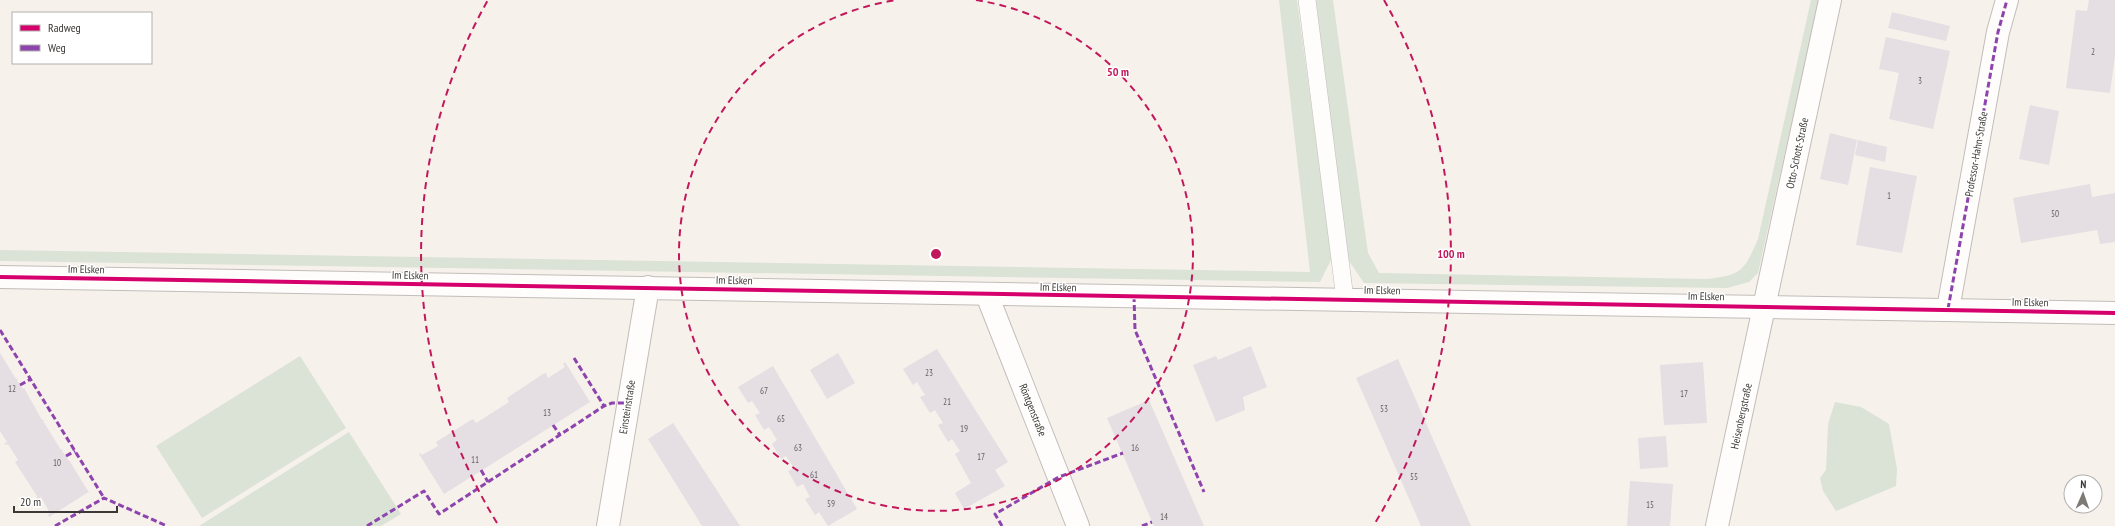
<svg xmlns="http://www.w3.org/2000/svg" width="2115" height="526" font-family="'PT Sans Narrow',sans-serif">
	<style>
		.green { fill: #dae3d5 }
		.building { fill: #e5dee3 }
		.lines { fill: none; stroke-linecap: round; stroke-linejoin: round }
		.service-casing { stroke: #c2bdb9; stroke-width: 18 }
		.minor-casing { stroke: #c2bdb9; stroke-width: 24 }
		.service { stroke: #fefdfc; stroke-width: 17 }
		.minor { stroke: #fefdfc; stroke-width: 22 }
		.quiet { stroke: #8e44ad; stroke-width: 3; stroke-dasharray: 6 3; stroke-linecap: butt }
		.cycleway-casing { stroke: #fff; stroke-width: 6 }
		.cycleway { stroke: #d6006c; stroke-width: 4 }
		.ring { fill: none; stroke: #c2185b; stroke-width: 2; stroke-dasharray: 7 5 }
		.labels { text-anchor: middle; stroke-width: 3; stroke-linejoin: round; paint-order: stroke }
		.number-label { font-size: 9px; fill: #666260 }
		.street-label { font-size: 11px; fill: #3c3835; stroke: #fff }
		.centre { fill: #c2185b; stroke: #fff; stroke-width: 2 }
		.ring-label { font-size: 12px; text-anchor: middle; font-weight: bold; fill: #c2185b; stroke: #fff; stroke-width: 3; stroke-linejoin: round; paint-order: stroke }
	</style>
	<rect width="100%" height="100%" fill="#f7f1ec"/>
	<g class="green">
		<polygon points="1279,0 1297,0 1332,258 1320,282 0,261 0,250 1310,272"/>
		<path d="M 1316,0 L 1333,0 L 1368,253 L 1379,273 L 1707,279 C 1742,275 1744,271 1758,239 L 1811,0 L 1819,0 L 1758,273 L 1749,282 L 1727,288 L 1364,283 L 1347,258 Z"/>
		<polygon points="300,356 346,428 202,518 156,446"/>
		<polygon points="1835,402 1861,407 1889,424 1897,469 1896,486 1836,511 1823,491 1820,478 1826,470 1828,424"/>
		<polygon points="349,432 401,514 381,526 199,526"/>
	</g>
	<g class="building">
		<polygon points="2089,0 2115,0 2115,56 2110,93 2066,88 2076,10 2087,11"/>
		<polygon points="1892,12 1950,26 1946,41 1888,28"/>
		<polygon points="1886,37 1950,51 1933,129 1889,119 1899,73 1879,69"/>
		<polygon points="2030,105 2059,111 2049,165 2019,159"/>
		<polygon points="1830,133 1857,140 1848,185 1820,179"/>
		<polygon points="1858,140 1887,147 1885,162 1855,155"/>
		<polygon points="1870,167 1917,176 1902,253 1856,245"/>
		<polygon points="2090,184 2092,197 2115,193 2115,242 2100,244 2097,230 2021,243 2013,198"/>
		<polygon points="1251,346 1267,387 1243,397 1245,410 1216,422 1193,365 1216,356 1218,360"/>
		<polygon points="937,349 1008,462 995,470 1005,486 964,509 955,493 971,483 955,454 960,451 952,439 948,442 938,425 943,423 935,410 930,413 920,397 925,395 917,382 913,385 903,369"/>
		<polygon points="0,353 16,379 18,378 17,381 23,389 24,388 42,420 45,420 43,421 61,450 63,449 62,451 69,461 71,461 70,462 88,491 90,491 49,517 48,515 50,513 41,497 38,499 36,498 37,496 15,462 18,460 8,444 6,445 4,444 7,442 0,431"/>
		<polygon points="838,353 855,383 827,399 810,370"/>
		<polygon points="1398,359 1471,526 1421,526 1372,414 1356,378"/>
		<polygon points="565,362 590,402 444,494 419,454 420,453 422,455 438,446 436,442 471,420 473,419 476,423 509,402 507,398 543,374 546,373 548,378 565,367 563,364"/>
		<polygon points="1703,362 1707,423 1664,425 1660,365"/>
		<polygon points="773,366 857,509 828,526 819,512 815,515 805,499 810,497 803,484 797,487 788,471 794,468 786,456 781,459 772,444 777,440 769,427 764,430 755,415 760,413 752,401 748,403 738,387"/>
		<polygon points="1149,400 1204,526 1154,526 1107,418"/>
		<polygon points="673,423 692,452 740,526 702,526 648,439"/>
		<polygon points="1666,436 1668,467 1640,469 1638,438"/>
		<polygon points="1630,481 1673,484 1670,526 1627,526"/>
	</g>
	<g class="lines">
		<g class="service-casing">
			<polyline id="service" points="1307,0 1345,299"/>
		</g>
		<g class="minor-casing">
			<g id="minor">
				<polyline points="0,277 2115,313"/>
				<polyline points="987,295 1078,526"/>
				<polyline points="1948,309 1998,32 2007,0"/>
				<polyline points="608,526 648,287"/>
				<polyline points="1717,526 1830,0"/>
			</g>
		</g>
		<use href="#service" class="service"/>
		<use href="#minor" class="minor"/>
		<g class="quiet">
			<polyline points="1134,296 1135,330 1204,492"/>
			<polyline points="1948,309 1998,32 2007,0"/>
			<polyline points="0,330 104,498"/>
			<polyline points="574,358 604,406"/>
			<polyline points="20,385 31,379"/>
			<polyline points="553,425 560,435"/>
			<polyline points="66,456 75,451"/>
			<polyline points="481,470 488,482"/>
			<polyline points="55,526 104,498 167,526"/>
			<polyline points="367,526 424,491 439,514 604,406 612,403 627,403"/>
			<polyline points="1002,526 995,514 1059,477 1123,453"/>
			<polyline points="1142,526 1152,522"/>
		</g>
		<g class="cycleway-casing">
			<polyline id="cycleway" points="0,277 2115,313"/>
		</g>
		<use href="#cycleway" class="cycleway"/>
	</g>
	<g class="ring">
		<path d="M976 0A257 257 0 1 1 896 0"/>
		<path d="M497 523A515 515 0 0 1 488 0M1384 0A515 515 0 0 1 1375 523"/>
	</g>
	<g class="labels">
		<g class="number-label">
			<text x="2093" y="55">2</text>
			<text x="1920" y="84">3</text>
			<text x="1889" y="199">1</text>
			<text x="2055" y="217">50</text>
			<text x="929" y="376">23</text>
			<text x="12" y="392">12</text>
			<text x="764" y="394">67</text>
			<text x="1684" y="397">17</text>
			<text x="947" y="405">21</text>
			<text x="1384" y="412">53</text>
			<text x="547" y="416">13</text>
			<text x="781" y="422">65</text>
			<text x="964" y="432">19</text>
			<text x="798" y="451">63</text>
			<text x="1135" y="451">16</text>
			<text x="981" y="460">17</text>
			<text x="475" y="463">11</text>
			<text x="57" y="466">10</text>
			<text x="814" y="478">61</text>
			<text x="1414" y="480">55</text>
			<text x="831" y="507">59</text>
			<text x="1650" y="508">15</text>
			<text x="1164" y="520">14</text>
		</g>
		<g class="street-label">
			<text transform="translate(1797 153) rotate(-78)" y="4">Otto-Schott-Straße</text>
			<text transform="translate(1976 154) rotate(-80)" y="4">Professor-Hahn-Straße</text>
			<text transform="translate(86 269) rotate(1)" y="4">Im Elsken</text>
			<text transform="translate(410 275) rotate(1)" y="4">Im Elsken</text>
			<text transform="translate(734 280) rotate(1)" y="4">Im Elsken</text>
			<text transform="translate(1058 287) rotate(1)" y="4">Im Elsken</text>
			<text transform="translate(1382 290) rotate(1)" y="4">Im Elsken</text>
			<text transform="translate(1706 296) rotate(1)" y="4">Im Elsken</text>
			<text transform="translate(2030 302) rotate(1)" y="4">Im Elsken</text>
			<text transform="translate(627 407) rotate(-81)" y="4">Einsteinstraße</text>
			<text transform="translate(1033 410) rotate(68)" y="4">Röntgenstraße</text>
			<text transform="translate(1741 416) rotate(-78)" y="4">Heisenbergstraße</text>
		</g>
	</g>
	<circle cx="936" cy="254" r="6" class="centre"/>
	<g class="ring-label">
		<text x="1118" y="76">50 m</text>
		<text x="1451" y="258">100 m</text>
	</g>
	<rect x="12" y="12" width="140" height="52" fill="#ffffff" stroke="#b1afae"/>
	<rect x="20" y="25" width="20" height="6" fill="#d6006c" stroke="#b1afae"/>
	<text x="48" y="32" font-size="12" fill="#3c3835">Radweg</text>
	<rect x="20" y="45" width="20" height="6" fill="#8e44ad" stroke="#b1afae"/>
	<text x="48" y="52" font-size="12" fill="#3c3835">Weg</text>
	<g transform="translate(2083 494) rotate(2)"><circle r="19" fill="#ffffff" stroke="#b1afae"/>
	<path d="M0-3L7 15L0 10L-7 15Z" fill="#7d7975"/>
	<text y="-6" font-size="11" font-weight="bold" text-anchor="middle" fill="#3c3835">N</text>
	</g>
	<path d="M14 506v6h103v-6" fill="none" stroke="#3c3835" stroke-width="2"/>
	<text x="20" y="506" font-size="12" fill="#3c3835" stroke="#ffffff" stroke-width="3" paint-order="stroke">20 m</text>
</svg>
